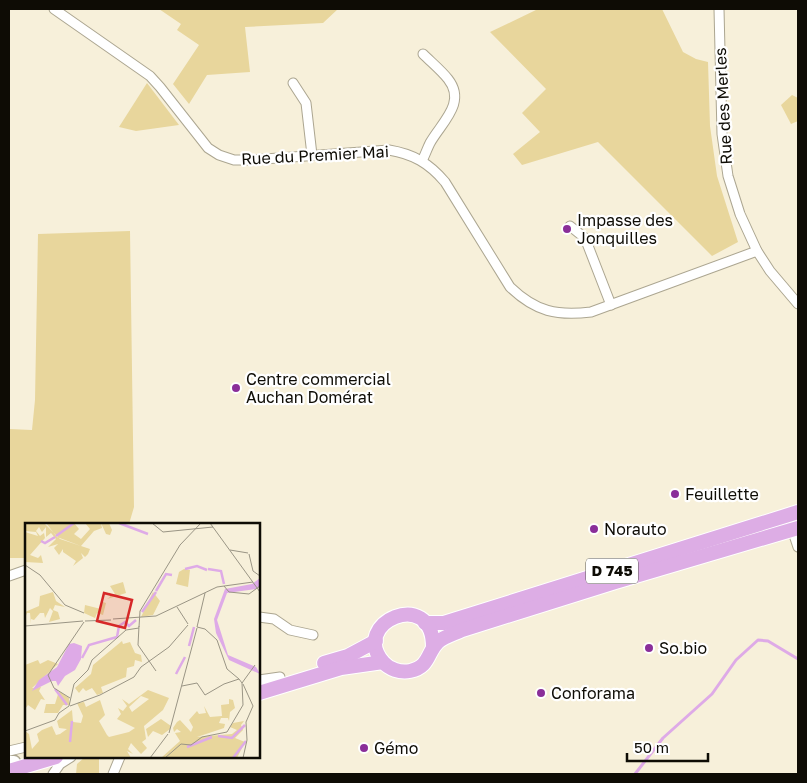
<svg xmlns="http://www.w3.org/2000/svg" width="807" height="783" font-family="'Golos Text',sans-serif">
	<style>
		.green { fill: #e8d69c }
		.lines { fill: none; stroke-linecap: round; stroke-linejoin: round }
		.stream { stroke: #deaae7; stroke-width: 3 }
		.street-casing { stroke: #aca691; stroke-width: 11 }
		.secondary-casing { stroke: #aca691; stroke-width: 15 }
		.primary-casing { stroke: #fff; stroke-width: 16 }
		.street { stroke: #fff; stroke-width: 9 }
		.secondary { stroke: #fff; stroke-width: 12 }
		.primary { stroke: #ddade5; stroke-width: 14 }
		.poi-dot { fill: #8a2e99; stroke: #fff; stroke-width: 2 }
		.labels { text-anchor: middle; stroke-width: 4.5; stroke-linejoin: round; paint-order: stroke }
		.shield { fill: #fff; stroke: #565550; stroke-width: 1 }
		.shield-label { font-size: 15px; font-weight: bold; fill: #0e0c05 }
		.street-label { font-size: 16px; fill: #0e0c05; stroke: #fff }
		.poi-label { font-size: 16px; fill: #0e0c05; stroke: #fff; text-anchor: start }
		.inset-river { fill: none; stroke: #deaae7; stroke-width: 2.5 }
		.inset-road { fill: none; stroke: #9a9585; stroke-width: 1 }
		.view { fill: #d62828; fill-opacity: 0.15; stroke: #d62828; stroke-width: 2.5 }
		.inset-edge { fill: none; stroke: #0e0c05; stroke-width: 2.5 }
	</style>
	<rect width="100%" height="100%" fill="#f7f0da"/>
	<g class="green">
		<polygon points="159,9 338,9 323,23 245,27 250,72 207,75 189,104 173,84 199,45 177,30 181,24"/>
		<polygon points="538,9 662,9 683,52 696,59 708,62 710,126 717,176 738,242 712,256 598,142 522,165 513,154 540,132 522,113 546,89 490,32"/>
		<polygon points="147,83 179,125 136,131 119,127"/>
		<polygon points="792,95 798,98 798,121 791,124 781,105"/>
		<polygon points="130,231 134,507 129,524 26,524 26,558 9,558 9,429 32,430 35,400 38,234"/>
		<polygon points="85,757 94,757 99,759 99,774 76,774 77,764"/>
	</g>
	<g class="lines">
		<polyline class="stream" points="635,774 663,738 712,694 736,660 758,640 768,641 798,659"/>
		<g class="street-casing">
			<g id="street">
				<path d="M 54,9 L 150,76 L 160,87 L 208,148 L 219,155 L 234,160 L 252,160 L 389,150 C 413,154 429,163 445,182 L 510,287 C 536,312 557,316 591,312 L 757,251"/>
				<polyline points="719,9 722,134 728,176 740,214 757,251 770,271 798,304"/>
				<polyline points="293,83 306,103 312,155"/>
				<path d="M 422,161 C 425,155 427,149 430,143 C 441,123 467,103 448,79 C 441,70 431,62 423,54"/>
				<polyline points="570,226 585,238 611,305"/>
				<polyline points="791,526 798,547"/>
				<polyline points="9,576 26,570"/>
				<polyline points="259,617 274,619 290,630 313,635"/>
				<polyline points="259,680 280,677"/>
				<polyline points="9,751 26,747"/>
				<polyline points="53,774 60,764 71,757"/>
				<polyline points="113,774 120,757"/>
			</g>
		</g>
		<g class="secondary-casing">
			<polyline id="secondary" points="9,762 14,762"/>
		</g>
		<g class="primary-casing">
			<g id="primary">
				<polyline points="425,623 444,623 798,512"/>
				<path d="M 433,647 C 433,586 349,623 383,662 C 389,669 400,673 410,671 C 430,667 427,652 438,642 C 445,636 454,634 462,630 L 615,582 L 798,528"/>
				<polyline points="324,663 348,656 376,641"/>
				<polyline points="259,693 341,668 383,662"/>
				<polyline points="9,771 56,757"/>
			</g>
		</g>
		<use href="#street" class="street"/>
		<use href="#secondary" class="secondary"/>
		<use href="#primary" class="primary"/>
	</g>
	<g class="poi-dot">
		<circle cx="567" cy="229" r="5"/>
		<circle cx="236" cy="388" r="5"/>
		<circle cx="675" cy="494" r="5"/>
		<circle cx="594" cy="529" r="5"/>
		<circle cx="649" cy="648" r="5"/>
		<circle cx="541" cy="693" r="5"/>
		<circle cx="364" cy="748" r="5"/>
	</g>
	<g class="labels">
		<rect class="shield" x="586" y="558.5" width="52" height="25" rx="4"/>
		<g class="shield-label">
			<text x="612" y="576">D 745</text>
		</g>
		<g class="street-label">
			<text transform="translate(723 106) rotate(-93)" y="6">Rue des Merles</text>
			<text transform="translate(315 155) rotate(-3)" y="6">Rue du Premier Mai</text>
		</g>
		<g class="poi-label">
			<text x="577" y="226">Impasse des<tspan x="577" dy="18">Jonquilles</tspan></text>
			<text x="246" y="385">Centre commercial<tspan x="246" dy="18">Auchan Domérat</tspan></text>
			<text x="685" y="500">Feuillette</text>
			<text x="604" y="535">Norauto</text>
			<text x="659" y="654">So.bio</text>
			<text x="551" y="699">Conforama</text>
			<text x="374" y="754">Gémo</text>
		</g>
	</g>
	<g transform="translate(25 523)">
		<rect width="235" height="235" fill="#f7f0da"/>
		<path d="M 0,0 L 19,0 L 35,16 L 65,26 L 63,31 L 60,34 L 56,30 L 58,35 L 48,43 L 51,38 L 38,29 L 38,26 L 34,32 L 29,25 L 33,21 L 23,24 L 31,16 L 26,10 L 21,14 L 21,4 L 17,9 L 14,4 L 11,8 L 15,13 L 19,10 L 20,15 L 5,32 L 13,35 L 16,32 L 18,40 L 0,39 L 0,9 L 13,13 L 11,9 L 0,8 ZM 21,0 L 49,0 L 54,6 L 49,11 L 56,16 L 65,6 L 60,0 L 84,0 L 87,7 L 85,12 L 81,11 L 76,0 L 77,5 L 69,8 L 56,23 L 32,14 ZM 159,46 L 165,47 L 163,64 L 151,61 L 154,49 ZM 98,59 L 101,70 L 82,76 L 85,74 L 84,69 L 87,73 L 90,71 L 85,63 ZM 28,69 L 31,78 L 40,84 L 30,82 L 28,87 L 33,89 L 35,96 L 24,99 L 28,88 L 25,85 L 20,95 L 19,90 L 15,90 L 9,97 L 6,96 L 6,101 L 5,90 L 2,90 L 0,95 L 0,89 L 14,83 L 15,73 ZM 128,69 L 135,78 L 128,92 L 116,94 ZM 78,79 L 81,80 L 78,92 L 72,90 L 70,95 L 59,90 L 60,82 L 76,86 ZM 97,118 L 98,121 L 105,119 L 110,130 L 116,132 L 117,139 L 110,137 L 109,143 L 102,145 L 101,154 L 76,164 L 78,170 L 72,172 L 67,165 L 61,168 L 58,165 L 54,170 L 50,165 L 66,151 L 68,142 ZM 13,137 L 15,141 L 23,137 L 33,141 L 7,165 L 16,164 L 14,168 L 20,177 L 16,176 L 10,187 L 3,182 L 0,186 L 0,142 ZM 123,167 L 144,175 L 138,187 L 119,203 L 121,216 L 117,219 L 122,225 L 116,231 L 106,220 L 103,226 L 108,231 L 102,228 L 106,235 L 0,235 L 0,208 L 4,211 L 7,226 L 14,218 L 12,211 L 17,207 L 27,203 L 31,212 L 35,211 L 42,206 L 34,205 L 32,198 L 47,187 L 48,199 L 56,200 L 58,193 L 52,180 L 59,179 L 61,184 L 75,177 L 80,192 L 74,198 L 82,212 L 84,214 L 104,209 L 110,205 L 92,196 L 96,191 L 93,185 L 98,188 L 102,183 L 97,176 L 104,181 ZM 116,173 L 124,176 L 107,189 L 104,184 ZM 34,168 L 44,175 L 44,182 L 38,182 L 33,190 L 19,190 L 21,181 L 30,181 ZM 204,176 L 208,177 L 210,185 L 205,189 L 204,198 L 203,195 L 196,195 L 194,200 L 200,201 L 199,205 L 172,214 L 207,211 L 212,207 L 205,204 L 208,200 L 219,198 L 216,202 L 218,207 L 210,215 L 220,219 L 212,235 L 136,235 L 155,218 L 150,210 L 156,209 L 152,206 L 149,209 L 148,205 L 152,199 L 155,197 L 166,209 L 168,204 L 164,197 L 172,188 L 174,191 L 181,190 L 179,183 L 185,194 L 197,193 L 196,182 L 204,181 ZM 136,196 L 146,203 L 145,206 L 137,212 L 128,208 L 123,214 L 121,206 Z" fill="#e8d69c" fill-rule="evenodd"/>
		<path d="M 235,55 L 235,63 L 231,66 L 202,70 L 192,97 L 203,132 L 231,144 L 235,151 L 204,137 L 191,110 L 189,96 L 200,66 L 227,61 ZM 49,120 L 57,123 L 56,136 L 50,147 L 40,153 L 33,163 L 31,158 L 27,158 L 7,168 L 14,157 L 32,144 L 44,121 Z" fill="#deaae7"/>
		<path class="inset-river" d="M 94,0 L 123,11M 31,13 L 49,0M 16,18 L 20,20 L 30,14M 160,46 L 172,43 L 182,47M 183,46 L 196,48 L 199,61M 131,68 L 141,51 L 147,52M 117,89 L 131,69M 164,123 L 169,104M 57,135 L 64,122 L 92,114 L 94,103 L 100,99 L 104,103 L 111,97M 151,151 L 160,134M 30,166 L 42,182M 193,213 L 207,215 L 220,202M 45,219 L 47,198M 162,224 L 187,214M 208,235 L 221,218"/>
		<path class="inset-road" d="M 127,0 L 138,9 L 188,4M 185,0 L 235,69M 205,27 L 223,30M 224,31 L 228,48 L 235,53M 0,42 L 15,52 L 40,82 L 59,90M 199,63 L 204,69 L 224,71 L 235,63M 152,84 L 163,101M 88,96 L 131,93 L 192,64 L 228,59M 60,98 L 86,97M 0,103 L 58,98M 114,104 L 115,88 L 155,22 L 176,0M 172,104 L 180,106 L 192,117 L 202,146 L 214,156M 172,104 L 180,70M 113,122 L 114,103M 113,122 L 131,148M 217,160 L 230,142M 157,163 L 172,160 L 180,172M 180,172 L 199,161 L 214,156 L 217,160M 45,175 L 29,165 L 23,152 L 59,99M 44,183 L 49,161 L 63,147 L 67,137 L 101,107 L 114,105M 45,183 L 75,172 L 109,154 L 116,144 L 144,124 L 163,102M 0,208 L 30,197 L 34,190 L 44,183M 144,210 L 172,105M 125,235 L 143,211M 140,235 L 156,221 L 166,222 L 177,214 L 202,209 L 218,182 L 217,160M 218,235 L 222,217 L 221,199 L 228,183 L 218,161"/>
		<path class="view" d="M 79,70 L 107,77 L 100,105 L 72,98 Z"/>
		<rect width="235" height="235" class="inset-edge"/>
	</g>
	<rect width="807" height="783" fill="none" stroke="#0e0c05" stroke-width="20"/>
	<path d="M627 753v8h81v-8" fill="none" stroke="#0e0c05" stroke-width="2.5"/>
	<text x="634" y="753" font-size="15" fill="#0e0c05" stroke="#ffffff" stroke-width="4" paint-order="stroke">50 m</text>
</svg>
